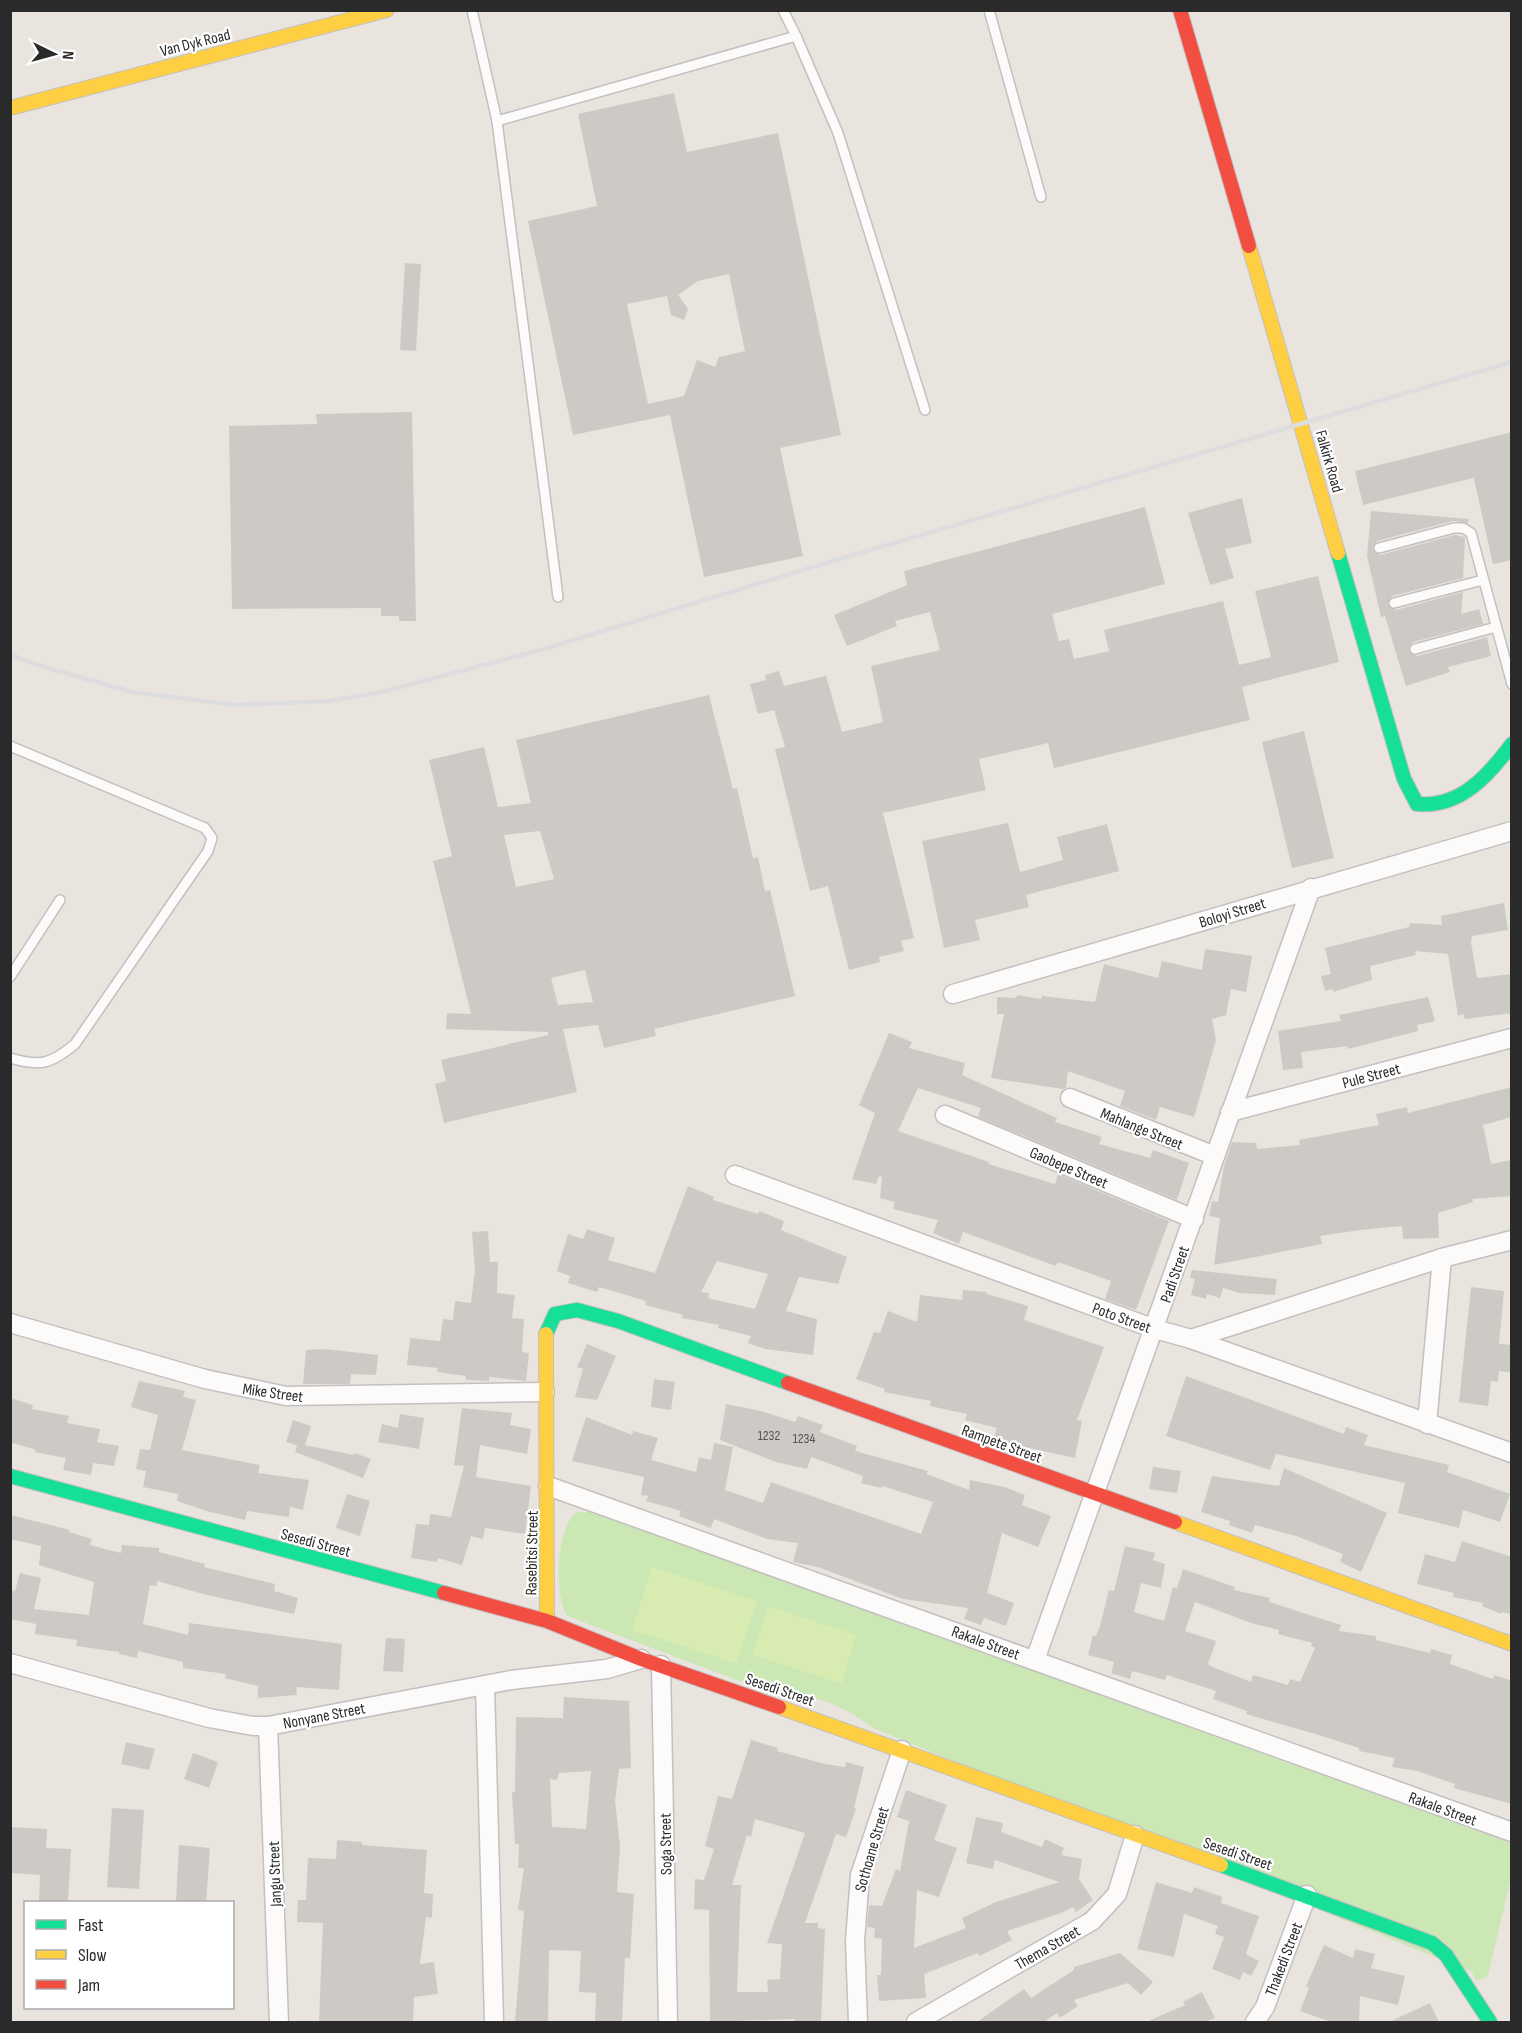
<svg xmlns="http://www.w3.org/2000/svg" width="1522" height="2033" font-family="'Sofia Sans Condensed',sans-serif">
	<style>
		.green { fill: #cbe7b4 }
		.pitch { fill: #d8ecb1 }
		.building { fill: #cdcac6; fill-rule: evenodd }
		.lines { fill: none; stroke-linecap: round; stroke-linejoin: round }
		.lane-casing { stroke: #c2c0c0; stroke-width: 12 }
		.street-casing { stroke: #c2c0c0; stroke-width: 21 }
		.fast-casing { stroke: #c2c0c0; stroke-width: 16 }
		.slow-casing { stroke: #c2c0c0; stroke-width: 16 }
		.jam-casing { stroke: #c2c0c0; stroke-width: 16 }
		.lane { stroke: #fcfbfa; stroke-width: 9 }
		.street { stroke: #fcfbfa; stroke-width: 18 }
		.fast { stroke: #16e098; stroke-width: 14 }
		.slow { stroke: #ffcf43; stroke-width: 14 }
		.jam { stroke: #f24e42; stroke-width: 14 }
		.rail { stroke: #dddddf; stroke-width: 4.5 }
		.labels { text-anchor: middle; stroke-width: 4.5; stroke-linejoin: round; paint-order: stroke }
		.number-label { font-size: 14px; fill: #545452 }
		.street-label { font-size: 16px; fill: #2a2a2a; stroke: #fff }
	</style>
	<rect width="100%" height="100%" fill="#e9e4de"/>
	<path class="green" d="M 577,1512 L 592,1512 L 1511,1843 L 1511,1877 L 1488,1976 L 1476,1981 L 1472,1972 L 873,1728 C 839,1703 816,1694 774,1694 L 567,1616 C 554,1596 556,1525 577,1512 Z"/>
	<g class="pitch">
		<polygon points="652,1567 757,1601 737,1663 632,1630"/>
		<polygon points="769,1607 856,1635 841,1684 753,1655"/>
	</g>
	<g class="building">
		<path d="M 674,93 L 687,152 L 778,133 L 841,435 L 780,448 L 803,556 L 704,577 L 670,415 L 573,435 L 528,221 L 597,206 L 578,114 ZM 729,274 L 745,351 L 719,357 L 715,367 L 697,360 L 684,396 L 648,404 L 627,304 L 667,296 L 671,315 L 684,320 L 688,309 L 678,295 L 698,281 Z"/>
		<polygon points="405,263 421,264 416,351 400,350"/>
		<polygon points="412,412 416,621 399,621 399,616 381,616 381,608 232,609 229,426 317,424 316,414"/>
		<polygon points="1512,432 1512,560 1493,564 1473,475 1473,478 1363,505 1355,471"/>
		<polygon points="1242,498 1252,543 1225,549 1234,578 1210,585 1188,513"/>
		<polygon points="1145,507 1165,584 1052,614 1059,641 1069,639 1074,659 1109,651 1104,630 1223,601 1239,665 1271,657 1255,591 1318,576 1339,662 1242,687 1250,720 1054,768 1048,743 979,759 986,790 883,813 914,938 901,941 904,951 879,957 880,962 849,970 828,886 810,891 775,749 785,747 774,710 758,714 750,684 766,680 765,675 779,671 784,686 826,676 842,732 883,722 871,666 940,650 930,612 895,621 897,626 847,646 834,615 907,585 904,571"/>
		<polygon points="1371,511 1469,519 1468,523 1453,521 1377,541 1372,549 1380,555 1455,535 1465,537 1463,578 1392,596 1387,604 1396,610 1463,592 1461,614 1479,609 1483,624 1413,642 1409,647 1409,651 1417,656 1487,637 1491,656 1448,667 1450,672 1406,686 1385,616 1381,617 1367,556"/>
		<path d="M 709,695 L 733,789 L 737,788 L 753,858 L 758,857 L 765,891 L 770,890 L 795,996 L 654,1029 L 656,1036 L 604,1048 L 598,1025 L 563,1029 L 577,1092 L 444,1123 L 435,1084 L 446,1081 L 441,1060 L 548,1035 L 548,1032 L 446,1029 L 447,1013 L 471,1014 L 433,861 L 452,856 L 429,760 L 484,747 L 498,807 L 531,803 L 516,740 ZM 540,831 L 554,879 L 516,887 L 504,835 ZM 585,970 L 593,1002 L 558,1005 L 551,978 Z"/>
		<polygon points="1304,731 1334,858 1292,868 1262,742"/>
		<polygon points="1008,823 1020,872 1063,860 1057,837 1107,824 1119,871 1026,895 1029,907 975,920 980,940 944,948 922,841"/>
		<polygon points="1504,903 1508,930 1472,936 1471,942 1477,978 1512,974 1512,1013 1465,1019 1463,1014 1458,1016 1448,954 1415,951 1416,955 1370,966 1372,980 1333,992 1333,989 1325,991 1321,976 1331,974 1325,948 1409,927 1410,923 1442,925 1441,916"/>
		<polygon points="1205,949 1252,956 1246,992 1231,989 1226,1015 1212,1019 1216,1040 1194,1117 1160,1107 1156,1120 1120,1106 1125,1091 1068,1071 1066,1088 1063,1089 991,1078 1004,1014 997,1014 997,997 1016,998 1017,995 1041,999 1042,996 1095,1002 1104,964 1158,978 1162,961 1202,970"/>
		<polygon points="1428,997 1435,1021 1417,1025 1418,1031 1348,1049 1347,1046 1301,1052 1303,1068 1283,1070 1278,1031 1341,1021 1339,1015"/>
		<polygon points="889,1033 912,1042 909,1048 965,1063 962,1075 1057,1118 1055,1122 1102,1137 1099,1144 1150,1158 1153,1150 1189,1163 1177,1200 978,1117 981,1108 918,1088 898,1131 989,1162 988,1164 1055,1184 1058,1174 1169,1221 1136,1310 1105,1299 1111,1281 1058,1262 1056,1266 963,1232 959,1244 933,1233 938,1220 893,1209 895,1202 880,1198 882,1177 879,1176 876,1184 852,1179 875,1113 859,1105"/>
		<polygon points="1512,1087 1512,1117 1483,1125 1491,1164 1512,1160 1512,1196 1472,1199 1473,1202 1438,1213 1439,1238 1403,1239 1402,1226 1360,1230 1320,1236 1322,1244 1214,1265 1220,1218 1209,1216 1212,1201 1218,1202 1224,1166 1232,1142 1256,1143 1257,1149 1300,1145 1299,1140 1379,1125 1376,1114 1407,1107 1408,1113"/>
		<path d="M 688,1186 L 714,1197 L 713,1200 L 758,1214 L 759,1211 L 784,1221 L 781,1230 L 847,1257 L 838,1284 L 799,1277 L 786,1311 L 817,1319 L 813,1355 L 765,1349 L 748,1343 L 751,1336 L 718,1328 L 719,1325 L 682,1318 L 683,1315 L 645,1305 L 646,1301 L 599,1287 L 597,1292 L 568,1283 L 570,1276 L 557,1271 L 568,1234 L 583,1239 L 587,1229 L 615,1238 L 608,1260 L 655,1273 ZM 717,1261 L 768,1274 L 755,1309 L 708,1298 L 709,1293 L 701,1292 Z"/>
		<polygon points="488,1231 490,1262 498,1262 497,1293 515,1295 512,1318 524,1319 522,1352 529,1353 526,1381 489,1377 489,1381 466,1380 466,1376 437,1372 438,1368 407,1365 410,1338 440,1341 443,1319 453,1320 455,1301 471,1303 475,1271 472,1232"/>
		<polygon points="1192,1270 1277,1279 1275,1295 1240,1293 1223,1288 1220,1298 1207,1294 1206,1299 1191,1295 1195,1279 1190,1278"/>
		<polygon points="1471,1287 1504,1291 1499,1344 1512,1345 1512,1373 1499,1371 1498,1382 1491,1381 1488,1406 1459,1402"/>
		<polygon points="963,1290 987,1292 987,1294 1028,1306 1024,1320 1104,1347 1077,1420 1082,1421 1075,1458 1020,1446 1019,1448 993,1439 997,1428 965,1420 967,1414 930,1406 931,1401 884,1392 885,1389 856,1379 874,1332 880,1333 888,1311 917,1322 920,1295 962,1300"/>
		<polygon points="587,1344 616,1356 597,1400 575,1397 583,1369 577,1367"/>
		<polygon points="324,1349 378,1355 376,1375 351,1374 350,1384 303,1384 306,1350"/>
		<polygon points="1186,1376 1344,1434 1346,1427 1368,1435 1364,1445 1449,1465 1447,1472 1510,1494 1500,1522 1463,1510 1459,1528 1398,1513 1405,1483 1276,1454 1270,1470 1166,1436"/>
		<polygon points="654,1379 675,1382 671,1410 651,1407"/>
		<polygon points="139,1381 185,1391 183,1397 196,1400 182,1450 260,1465 258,1473 309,1480 303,1510 290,1507 289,1517 247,1511 245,1520 210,1512 177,1501 178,1494 143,1487 146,1471 136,1469 140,1449 150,1450 158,1415 131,1407"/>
		<polygon points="10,1398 33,1405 32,1409 69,1416 67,1423 100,1429 97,1442 119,1446 114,1466 93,1463 91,1475 63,1470 66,1458 35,1452 36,1450 10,1442"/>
		<polygon points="726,1404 761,1411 795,1422 798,1416 823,1425 820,1432 857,1446 855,1451 928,1471 926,1474 969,1490 970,1480 1005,1487 1025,1495 1022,1505 1051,1516 1038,1547 1002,1533 987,1593 1014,1603 1006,1626 984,1618 981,1625 964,1619 968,1608 903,1599 818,1567 793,1562 798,1543 767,1539 714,1519 711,1528 679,1516 681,1511 646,1501 648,1496 641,1495 644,1477 572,1461 586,1417 632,1435 633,1431 658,1438 651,1460 696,1472 699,1457 711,1460 714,1443 733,1447 725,1490 763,1503 771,1482 921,1534 933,1502 882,1486 881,1488 861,1483 863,1476 811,1457 807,1469 776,1462 720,1440"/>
		<polygon points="462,1408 512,1413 510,1425 531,1429 527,1454 480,1445 476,1477 531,1486 525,1534 485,1528 483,1539 471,1536 462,1565 438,1558 437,1562 411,1558 416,1524 429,1525 430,1514 451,1517 464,1466 454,1465"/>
		<polygon points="400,1414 424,1418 419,1449 378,1442 382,1424 398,1428"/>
		<polygon points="293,1420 311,1426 305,1445 354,1455 355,1453 371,1459 363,1478 295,1452 297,1445 286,1442"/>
		<polygon points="1153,1467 1181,1471 1177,1493 1149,1489"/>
		<polygon points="1284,1468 1387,1513 1361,1572 1340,1562 1343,1554 1296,1536 1255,1525 1252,1533 1229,1525 1230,1521 1201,1512 1212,1476 1279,1486"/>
		<polygon points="347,1494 370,1501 360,1536 336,1528"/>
		<polygon points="10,1515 70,1530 69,1532 92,1539 90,1545 121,1553 122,1545 159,1548 159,1552 205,1564 204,1567 275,1584 274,1591 298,1598 294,1614 207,1595 157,1581 157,1586 150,1585 143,1624 188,1635 189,1623 342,1644 339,1690 296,1687 297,1695 258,1698 258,1686 225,1678 226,1674 183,1668 183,1662 138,1651 137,1658 119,1654 119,1652 76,1646 77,1640 35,1634 36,1624 10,1619 10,1590 15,1591 20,1573 41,1578 34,1609 89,1615 94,1582 39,1565 41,1546 10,1539"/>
		<polygon points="1462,1541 1512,1557 1512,1614 1501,1612 1501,1614 1482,1606 1483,1603 1453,1597 1454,1593 1417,1584 1425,1554 1455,1562"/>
		<path d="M 1125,1546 L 1155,1553 L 1153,1560 L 1165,1564 L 1161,1588 L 1141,1583 L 1134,1612 L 1164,1621 L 1173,1587 L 1177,1588 L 1183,1569 L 1235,1587 L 1234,1590 L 1270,1598 L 1269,1602 L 1341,1625 L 1339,1631 L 1376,1636 L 1376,1640 L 1430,1653 L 1431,1649 L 1452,1655 L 1450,1664 L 1493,1679 L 1494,1675 L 1512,1681 L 1512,1804 L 1454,1788 L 1455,1784 L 1417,1771 L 1392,1767 L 1395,1758 L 1359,1751 L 1359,1748 L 1319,1735 L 1246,1714 L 1247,1711 L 1213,1699 L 1216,1691 L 1167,1675 L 1165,1680 L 1132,1671 L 1130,1679 L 1111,1673 L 1114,1662 L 1088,1655 L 1093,1635 L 1096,1636 L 1100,1626 L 1109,1590 L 1114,1591 ZM 1195,1602 L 1251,1623 L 1279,1630 L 1278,1634 L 1312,1643 L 1311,1646 L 1315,1648 L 1300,1682 L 1290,1679 L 1288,1685 L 1253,1675 L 1251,1682 L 1210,1666 L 1208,1664 L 1216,1641 L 1185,1631 Z"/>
		<polygon points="386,1638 405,1639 403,1672 383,1671"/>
		<path d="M 564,1697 L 629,1701 L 631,1768 L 619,1769 L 615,1801 L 620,1846 L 617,1892 L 634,1894 L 630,1958 L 625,1958 L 622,2022 L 595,2022 L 596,1993 L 579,1992 L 581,1951 L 549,1950 L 548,2022 L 515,2022 L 524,1911 L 518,1910 L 524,1868 L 518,1868 L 519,1844 L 515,1844 L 512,1792 L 515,1792 L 516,1717 L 563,1718 ZM 591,1771 L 586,1829 L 552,1827 L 550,1779 L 557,1780 L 559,1773 Z"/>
		<path d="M 751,1740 L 778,1748 L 777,1751 L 825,1764 L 845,1767 L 846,1762 L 864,1767 L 854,1808 L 856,1809 L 846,1837 L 836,1834 L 805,1923 L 818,1923 L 818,1928 L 825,1929 L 821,2022 L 794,2022 L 794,2019 L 710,2022 L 709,1910 L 694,1909 L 695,1879 L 704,1880 L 714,1849 L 705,1846 L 718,1796 L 732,1799 ZM 755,1819 L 805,1833 L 767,1943 L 782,1944 L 780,1979 L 767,1980 L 768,1992 L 737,1992 L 741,1885 L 732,1885 L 747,1835 L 751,1837 Z"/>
		<polygon points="126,1742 155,1749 149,1770 121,1764"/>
		<polygon points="193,1753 218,1762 209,1788 184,1779"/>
		<polygon points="906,1790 947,1805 934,1840 957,1848 939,1897 917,1890 914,1948 966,1928 962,1918 996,1902 1059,1882 995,1860 993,1869 966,1863 976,1817 1003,1823 1001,1832 1042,1847 1045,1839 1064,1848 1061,1855 1082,1859 1079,1879 1093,1900 1076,1912 1073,1907 1061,1913 1007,1931 1012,1940 979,1956 978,1953 924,1974 926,1998 879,2001 877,1975 881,1975 882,1939 874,1938 875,1928 867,1927 869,1905 882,1906 896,1869 900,1871 909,1821 897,1817"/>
		<polygon points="112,1808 144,1810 139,1889 107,1887"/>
		<polygon points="10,1827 47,1829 46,1848 71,1849 68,1902 39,1902 40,1875 10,1873"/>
		<polygon points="337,1840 362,1842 362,1845 427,1850 424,1893 433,1894 432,1918 426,1917 420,1964 434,1962 438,1994 414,1997 413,2022 319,2022 323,1923 297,1922 298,1900 306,1900 308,1858 336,1859"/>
		<polygon points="179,1845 210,1848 206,1902 176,1902"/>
		<polygon points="1156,1882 1192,1893 1194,1887 1222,1897 1221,1903 1259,1916 1246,1954 1259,1961 1251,1976 1243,1972 1240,1980 1212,1969 1224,1937 1215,1934 1218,1926 1184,1914 1174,1957 1137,1949"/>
		<polygon points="1324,1945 1353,1958 1355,1949 1375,1954 1371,1968 1405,1976 1398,2005 1360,1996 1359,2022 1331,2022 1300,2011 1309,1988 1306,1986"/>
		<polygon points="1120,1953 1153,1982 1141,1995 1128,1983 1074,2000 1078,2006 1060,2018 1057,2013 1044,2022 977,2022 1024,1989 1031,1998 1074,1970 1074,1967"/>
		<polygon points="1202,1992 1215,2018 1205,2022 1146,2022 1185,2005 1183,2002"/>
		<polygon points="1430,2003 1439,2022 1389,2022"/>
	</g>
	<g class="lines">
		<g class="lane-casing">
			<g id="lane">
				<polyline points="472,10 497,121 558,597"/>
				<polyline points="783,10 796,36"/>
				<polyline points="989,10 1041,197"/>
				<polyline points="497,121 796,36 838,133 925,410"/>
				<polyline points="1379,548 1454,528 1463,528 1471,533 1512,684"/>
				<polyline points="1394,603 1483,580"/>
				<polyline points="1415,649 1496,627"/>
				<path d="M 10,746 L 205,828 L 212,838 L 208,851 L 75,1044 C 51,1064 41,1067 10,1058"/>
				<polyline points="10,977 60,900"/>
			</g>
		</g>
		<g class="street-casing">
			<g id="street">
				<polyline points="953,994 1512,831"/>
				<polyline points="1070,1098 1215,1156"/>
				<polyline points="1230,1112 1512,1038"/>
				<polyline points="945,1115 1194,1219"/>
				<polyline points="735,1175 1155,1329 1191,1339 1512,1453"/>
				<polyline points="10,1323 205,1379 286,1396 545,1392"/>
				<polyline points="1191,1339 1442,1258 1512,1240"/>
				<polyline points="1427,1424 1442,1258"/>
				<polyline points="548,1486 1512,1832"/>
				<polyline points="1035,1660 1311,888"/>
				<polyline points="10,1663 209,1718 253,1726 268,1726 511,1680 607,1669 641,1659"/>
				<polyline points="661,1665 668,2022"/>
				<polyline points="485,1685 494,2022"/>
				<polyline points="268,1726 279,2022"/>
				<polyline points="858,2022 855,1941 860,1875 902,1750"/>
				<polyline points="916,2022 1092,1921 1117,1894 1135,1835"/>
				<polyline points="1255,2022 1265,2007 1307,1895"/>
			</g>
		</g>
		<g class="fast-casing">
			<g id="fast">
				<path d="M 1338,553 L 1404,779 L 1417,804 C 1460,808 1488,776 1512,744"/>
				<polyline points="546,1334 555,1314 577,1310 618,1321 788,1383"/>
				<polyline points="10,1476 444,1593"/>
				<polyline points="1221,1865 1432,1943 1446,1955 1490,2022"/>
			</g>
		</g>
		<g class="slow-casing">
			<g id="slow">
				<polyline points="10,108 387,10"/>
				<polyline points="1249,246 1338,553"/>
				<polyline points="546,1334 547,1621"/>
				<polyline points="1175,1522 1512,1644"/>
				<polyline points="779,1707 1221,1865"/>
			</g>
		</g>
		<g class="jam-casing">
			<g id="jam">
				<polyline points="1180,10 1249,246"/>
				<polyline points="788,1383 1175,1522"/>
				<polyline points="444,1593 547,1621 641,1659 779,1707"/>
			</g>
		</g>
		<use href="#lane" class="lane"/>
		<use href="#street" class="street"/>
		<use href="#fast" class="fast"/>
		<use href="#slow" class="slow"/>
		<use href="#jam" class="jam"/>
		<polyline class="rail" points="10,654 34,664 132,692 234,705 329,701 382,692 544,649 826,563 1512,362"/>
	</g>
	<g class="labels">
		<g class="number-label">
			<text x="769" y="1440">1232</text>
			<text x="804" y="1443">1234</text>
		</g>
		<g class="street-label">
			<text transform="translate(195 42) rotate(-14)" y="6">Van Dyk Road</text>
			<text transform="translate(1330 461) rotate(74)" y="6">Falkirk Road</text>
			<text transform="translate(1232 912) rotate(-17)" y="6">Boloyi Street</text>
			<text transform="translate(1371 1075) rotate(-15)" y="6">Pule Street</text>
			<text transform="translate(1142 1128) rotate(22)" y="6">Mahlange Street</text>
			<text transform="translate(1069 1167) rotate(23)" y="6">Gaobepe Street</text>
			<text transform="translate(1174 1274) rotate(-71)" y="6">Padi Street</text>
			<text transform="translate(1122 1317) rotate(20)" y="6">Poto Street</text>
			<text transform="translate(273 1392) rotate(8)" y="6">Mike Street</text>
			<text transform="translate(1002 1443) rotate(20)" y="6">Rampete Street</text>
			<text transform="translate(316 1542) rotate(15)" y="6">Sesedi Street</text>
			<text transform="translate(531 1553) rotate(-89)" y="6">Rasebitsi Street</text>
			<text transform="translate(986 1642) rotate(20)" y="6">Rakale Street</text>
			<text transform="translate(780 1689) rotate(19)" y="6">Sesedi Street</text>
			<text transform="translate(324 1715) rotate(-11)" y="6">Nonyane Street</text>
			<text transform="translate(1443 1808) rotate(20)" y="6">Rakale Street</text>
			<text transform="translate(665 1844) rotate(-91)" y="6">Soga Street</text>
			<text transform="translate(871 1849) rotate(-74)" y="6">Sothoane Street</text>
			<text transform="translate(1238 1853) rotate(19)" y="6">Sesedi Street</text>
			<text transform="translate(274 1874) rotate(-92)" y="6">Jangu Street</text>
			<text transform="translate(1047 1947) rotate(-30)" y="6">Thema Street</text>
			<text transform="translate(1283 1959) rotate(-69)" y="6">Thakedi Street</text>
		</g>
	</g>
	<rect width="1522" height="2033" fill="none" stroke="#2a2a2a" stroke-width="24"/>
	<rect x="24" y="1901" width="210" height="108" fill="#ffffff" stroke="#aaaaaa" stroke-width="1.5"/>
	<rect x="36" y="1920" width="30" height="9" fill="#16e098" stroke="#aaaaaa" stroke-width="1.5"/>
	<text x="78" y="1931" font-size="18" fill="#2a2a2a">Fast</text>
	<rect x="36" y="1950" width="30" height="9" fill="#ffcf43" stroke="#aaaaaa" stroke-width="1.5"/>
	<text x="78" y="1961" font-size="18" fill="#2a2a2a">Slow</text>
	<rect x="36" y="1980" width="30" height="9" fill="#f24e42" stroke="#aaaaaa" stroke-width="1.5"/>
	<text x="78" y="1991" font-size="18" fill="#2a2a2a">Jam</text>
	<g transform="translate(54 54) rotate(95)" stroke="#ffffff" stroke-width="4.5" paint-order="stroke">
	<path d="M0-4.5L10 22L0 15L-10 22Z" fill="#2a2a2a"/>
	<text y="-9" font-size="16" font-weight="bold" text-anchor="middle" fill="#2a2a2a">N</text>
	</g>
</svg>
